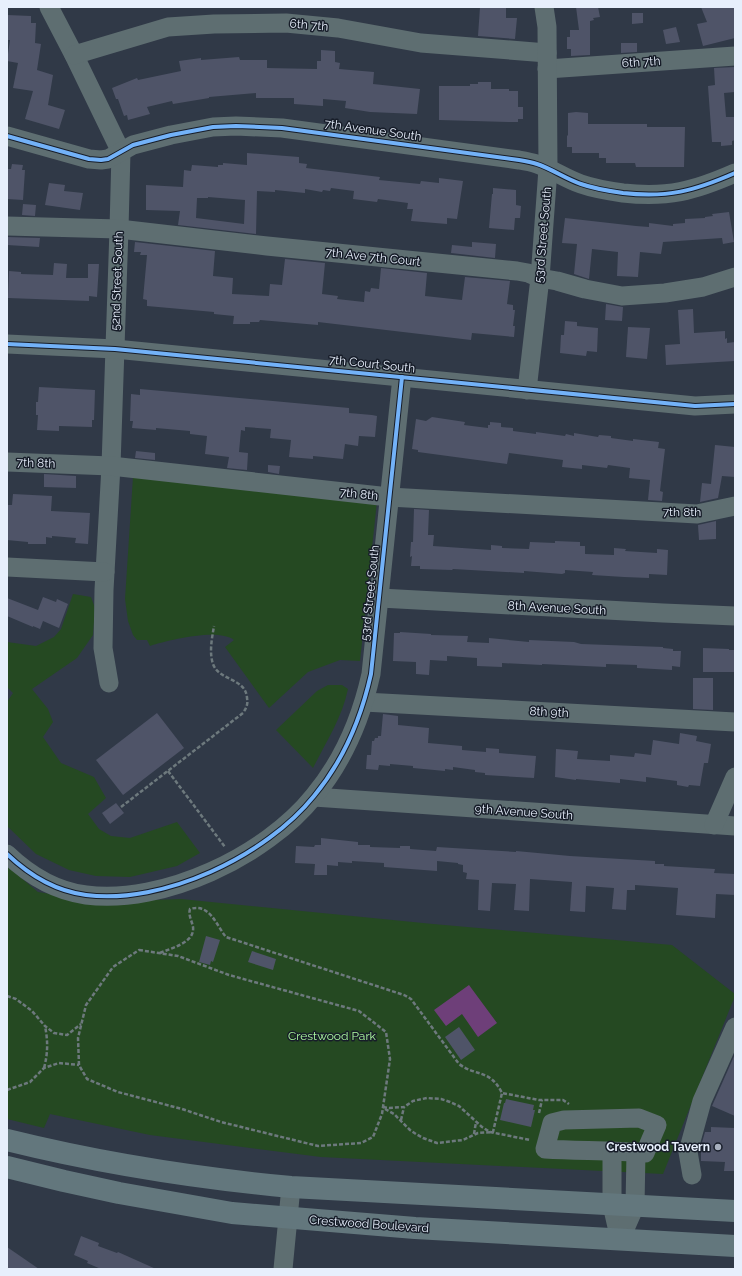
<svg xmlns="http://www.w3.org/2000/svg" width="742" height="1276" font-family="Raleway,sans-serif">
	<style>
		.green { fill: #254922 }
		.water { fill: #6e3f79 }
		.building { fill: #4f5468; fill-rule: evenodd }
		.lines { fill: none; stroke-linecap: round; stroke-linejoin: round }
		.path { stroke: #6d797d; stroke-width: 2.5; stroke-dasharray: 4 2; stroke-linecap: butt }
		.minor { stroke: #5e6e71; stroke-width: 19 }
		.major { stroke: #63777d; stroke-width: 22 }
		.cycleway-casing { stroke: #171d29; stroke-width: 6 }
		.cycleway { stroke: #73b2f8; stroke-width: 4 }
		.poi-dot { fill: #a7afbd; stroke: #171d29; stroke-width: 1.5 }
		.labels { text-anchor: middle; stroke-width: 3; stroke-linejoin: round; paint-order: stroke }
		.street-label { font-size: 12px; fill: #e7effc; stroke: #171d29 }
		.park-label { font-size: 12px; fill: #adfba0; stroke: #171d29 }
		.poi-label { font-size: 12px; font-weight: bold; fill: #e7effc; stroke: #171d29; text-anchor: end }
	</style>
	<rect width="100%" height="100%" fill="#303947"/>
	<g class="green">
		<path d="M 133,477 L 377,501 L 360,661 L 340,660 L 308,672 L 269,708 L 225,647 L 234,640 C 218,628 169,640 150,646 L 147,640 L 137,640 L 133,635 L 128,621 L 125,599 Z"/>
		<polygon points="73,594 91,597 95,608 93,635 77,658 32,689 48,709 53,722 43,737 61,763 94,777 106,798 88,814 99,829 111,836 130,838 177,822 200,853 177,866 130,877 96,876 69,870 36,854 7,826 7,702 13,693 7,687 7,642 36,646 54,637 61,629"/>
		<path d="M 328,685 L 342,685 L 348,689 C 342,718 326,742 313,768 L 276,730 L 317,691 Z"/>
		<polygon points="7,866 38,892 100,902 181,899 433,924 672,945 735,994 735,996 663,1174 321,1157 150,1135 50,1114 44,1128 7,1119"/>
	</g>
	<polygon class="water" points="469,985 497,1023 478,1037 462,1014 446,1026 434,1010"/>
	<g class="building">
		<polygon points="480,7 506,7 506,18 517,18 515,39 478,36"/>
		<polygon points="576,7 598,7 600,17 593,18 594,20 590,21 590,55 571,56 571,49 567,49 567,37 570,37 570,30 579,30"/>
		<polygon points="701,7 735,7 735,38 703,46 697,24 707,22"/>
		<polygon points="632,13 643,13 643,23 632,24"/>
		<polygon points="7,15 31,16 31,23 36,23 35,43 41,44 37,70 53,75 48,105 65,110 59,129 25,119 33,91 13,88 18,63 7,61 10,40 7,40"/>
		<polygon points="676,27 680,42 666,44 663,30"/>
		<polygon points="621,43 637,43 637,52 621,53"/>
		<polygon points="321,50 335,51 335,62 340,63 339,69 374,72 373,84 420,89 417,114 370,112 345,108 346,101 323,99 323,106 294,104 294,98 256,98 256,93 209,97 209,98 173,104 172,101 147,107 150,114 128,120 127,115 124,116 118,99 116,99 112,88 137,78 138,80 181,71 179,61 201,58 201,60 239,57 240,60 267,60 267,68 317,69 317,61 321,61"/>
		<polygon points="735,67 735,92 724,93 726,117 735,117 735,140 732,141 732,145 721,146 721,142 712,142 708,86 715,85 714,68"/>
		<polygon points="478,82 491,82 491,89 509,89 509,91 518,91 518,107 523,107 523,119 518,119 518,122 508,122 439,120 439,86 470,86 470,84 478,84"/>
		<polygon points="576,112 588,113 588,124 647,124 647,127 685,127 684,167 636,167 635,163 606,163 606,158 599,158 599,153 572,153 572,147 567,147 567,136 568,135 568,113"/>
		<path d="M 247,153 L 299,157 L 299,163 L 307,164 L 306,168 L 380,177 L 379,180 L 420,184 L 421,181 L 439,183 L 439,178 L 463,181 L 457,219 L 447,218 L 447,224 L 411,221 L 413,209 L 407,209 L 408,203 L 378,199 L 377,202 L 353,199 L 354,191 L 331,188 L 330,191 L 323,190 L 322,192 L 305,189 L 305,193 L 275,190 L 275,192 L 257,191 L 256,234 L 178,225 L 180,211 L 146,210 L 146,185 L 183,187 L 184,170 L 191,171 L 192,165 L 218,167 L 218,165 L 223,165 L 223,163 L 247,165 ZM 208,197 L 245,200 L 244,224 L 196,218 L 197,198 L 208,198 Z"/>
		<polygon points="12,164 23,165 22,170 25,170 23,200 7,199 7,169 11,169"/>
		<polygon points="49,183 65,185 64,191 83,193 80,210 45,205"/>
		<polygon points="493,188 516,190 516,205 521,206 520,218 515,218 514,230 489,228 492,194 493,194"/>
		<polygon points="23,204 36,205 35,216 22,215"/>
		<polygon points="729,212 734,242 723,244 722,238 663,242 661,254 640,252 638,277 617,276 618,252 592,249 589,279 574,274 577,244 562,243 565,218 636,226 649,227 649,223 673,226 673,224 685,223 685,219 705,218 705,217 713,216 712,214"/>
		<polygon points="7,237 40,238 39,247 7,245"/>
		<polygon points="135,242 215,251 213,276 233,278 232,294 269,296 270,284 282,285 285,259 325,263 322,294 338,296 337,299 364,302 365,291 370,292 371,288 379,289 381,268 427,273 425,296 462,300 465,277 510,281 507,304 513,305 513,310 515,310 513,326 515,326 514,337 472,333 471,340 318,322 318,325 260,320 259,322 250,322 250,324 233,324 234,316 214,314 214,312 147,306 147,300 143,299 147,255 140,255 141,252 134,252"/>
		<polygon points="472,242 496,244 495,258 451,253 452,245 472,247"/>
		<polygon points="54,263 67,264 66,278 88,278 88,264 99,264 97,297 89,296 89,301 8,298 9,271 21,272 21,274 53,275"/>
		<polygon points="606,304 623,307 622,321 605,320"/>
		<polygon points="693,309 694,333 725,331 725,339 727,338 727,343 735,342 735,361 666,365 665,345 680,344 678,310"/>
		<polygon points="565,321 577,322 577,326 598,328 597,352 587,351 586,356 560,353 561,335 564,335"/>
		<polygon points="628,327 650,328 647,359 626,357"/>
		<polygon points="39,387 95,390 94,420 92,420 92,427 59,426 59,431 37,430 38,415 36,415 36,402 38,402"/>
		<polygon points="140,389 349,408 349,413 372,415 377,416 375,437 359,436 358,446 345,444 343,459 313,456 313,459 289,457 291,440 270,438 271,429 245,427 245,431 241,430 239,452 248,453 247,470 227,468 229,457 205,454 207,436 190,434 190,431 156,428 156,430 132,428 133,421 130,421 131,394 140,395"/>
		<polygon points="432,417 465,422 464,425 488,428 488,425 490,425 490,422 501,423 501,427 513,428 513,431 536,434 536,432 565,436 566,434 574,436 574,433 598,437 599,435 611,436 611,438 633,441 633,439 659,442 658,448 665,449 660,491 663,492 662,501 648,500 650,480 629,478 630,468 608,465 607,468 582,465 582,469 562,467 563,460 509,453 507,464 418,452 418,450 412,449 416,419 426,421"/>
		<polygon points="715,445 735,447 735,477 722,476 718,498 700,502 702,483 711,484"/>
		<polygon points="136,451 155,453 155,460 135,458"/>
		<polygon points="268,465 280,466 279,474 268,472"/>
		<polygon points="44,474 76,476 76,488 44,487"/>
		<polygon points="13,494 52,496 51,511 90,513 88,544 75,543 76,538 52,536 52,538 46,537 46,544 28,544 28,542 7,540 7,505 12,505"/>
		<polygon points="414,509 429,510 428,535 434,535 433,546 491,550 491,545 502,546 502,548 529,549 530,542 555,543 555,541 580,542 580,546 585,546 585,554 614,555 614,548 626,549 625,551 657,553 657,549 668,550 667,575 649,574 649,578 624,577 592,575 593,572 565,570 565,573 562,574 524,571 524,573 453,569 452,570 420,569 420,566 411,566 412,556 410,557 411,542 413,542"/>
		<polygon points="716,521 716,539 699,540 698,525"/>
		<polygon points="43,597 56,602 57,599 68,604 59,628 43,621 40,629 33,626 33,627 7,616 7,598 38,610"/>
		<polygon points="400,632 431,634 431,635 468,636 467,642 489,643 489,638 529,642 529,640 574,642 581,644 663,647 663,648 673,649 673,651 681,651 680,667 672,666 672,670 637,668 637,665 606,664 606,667 542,664 542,665 502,663 502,667 477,666 477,658 447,656 447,661 430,660 429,675 416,674 416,662 393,661 394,633 400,633"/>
		<polygon points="703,648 729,649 729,650 735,650 735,672 703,672"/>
		<polygon points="693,678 713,678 713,710 693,709"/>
		<polygon points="157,713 184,748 123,795 96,760"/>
		<polygon points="383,714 398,716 398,725 429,728 428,743 462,746 462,750 486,752 486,748 499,749 499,753 536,756 534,778 485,775 485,773 475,772 475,770 453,767 453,770 445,769 445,771 413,768 413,766 390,764 390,766 379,765 378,770 366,769 367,755 371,755 372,741 374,741 375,738 378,738 378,736 381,736"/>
		<polygon points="680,733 697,736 696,741 711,744 708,763 704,763 700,786 689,785 688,787 677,785 677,781 646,777 646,782 620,779 620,783 576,779 576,780 555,777 556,749 578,751 577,759 610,761 610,755 634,757 635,753 651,755 653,740 679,744"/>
		<polygon points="116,803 124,813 110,824 102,813"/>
		<polygon points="321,838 358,842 358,845 370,845 370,847 400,848 400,846 410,846 410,849 436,851 437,847 516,852 516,851 570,856 655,861 655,864 664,864 664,866 715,869 714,873 735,874 735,895 716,894 715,918 676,915 678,888 635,885 635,890 627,890 626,910 612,909 614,888 586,886 585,912 570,911 572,882 530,879 529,911 514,910 516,884 492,883 490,911 478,910 479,880 466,879 467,873 463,872 463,865 458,864 458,863 437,861 437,871 384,867 384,863 352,861 352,863 338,862 338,866 327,865 327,875 314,875 315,864 295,863 296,846 314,847 315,845 321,845"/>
		<polygon points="206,936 220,940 213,962 211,961 210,965 199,962"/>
		<polygon points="252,951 276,959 273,970 248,962"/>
		<polygon points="459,1027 475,1050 461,1060 445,1037"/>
		<polygon points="735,1054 735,1116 712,1106"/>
		<polygon points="506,1099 534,1105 533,1110 535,1110 531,1127 500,1120 504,1103 505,1103"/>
		<polygon points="711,1127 735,1128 735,1171 724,1171 725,1162 701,1161 701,1146 705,1132 711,1132"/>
		<polygon points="81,1236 99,1243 98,1246 117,1253 118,1252 156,1269 101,1269 87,1263 88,1261 74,1255"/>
		<polygon points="7,1247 39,1269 7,1269"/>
	</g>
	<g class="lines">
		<g class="path">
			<polyline points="168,771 225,847"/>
			<path d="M 121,807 L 243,713 C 247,707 248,704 247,698 C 246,678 219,681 213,664 C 209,652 212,638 214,626"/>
			<polygon points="139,950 178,956 229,975 359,1011 386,1032 390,1059 382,1114 373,1137 361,1143 318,1146 221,1122 182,1109 118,1092 87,1079 79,1065 78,1038 86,1005 113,967"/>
			<path d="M 160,953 C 171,948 195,943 193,927 C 192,921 188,915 190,909 C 210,903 216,925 226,937 L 404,995 L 411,999 L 459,1064 C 477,1077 490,1069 502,1093 L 539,1100 L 563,1100 L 569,1104"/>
			<polyline points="7,996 16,999 32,1011 45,1026 54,1033 67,1035 81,1024"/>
			<path d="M 44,1068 C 48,1053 48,1041 45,1026"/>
			<polyline points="7,1090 30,1082 44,1068 59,1063 79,1065"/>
			<polyline points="383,1107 389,1108 404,1107 413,1101 427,1098 441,1099 450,1102 459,1106 482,1127 490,1132 530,1140"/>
			<polyline points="385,1109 394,1114 410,1130 416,1134 423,1138 437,1143 463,1140 478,1133 493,1132 502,1093"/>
			<polyline points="539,1113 542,1100"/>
			<polyline points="401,1120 404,1107"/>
			<polyline points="474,1134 476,1122"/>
		</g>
		<g class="minor">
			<polyline points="49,7 74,55 121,152 119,229 111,466 104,590 103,648 109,683"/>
			<polyline points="74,55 168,27 214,24 286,23 338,28 421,43 547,53"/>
			<polyline points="547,69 735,56"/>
			<path d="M 7,136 L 89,159 L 101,160 L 108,159 L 133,145 L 171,135 L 213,127 L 236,126 L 282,128 L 519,160 C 525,161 531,162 537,164 C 552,169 566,179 581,184 C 595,189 609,191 623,193 C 668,198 694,191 735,173"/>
			<polyline points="7,226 119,229 267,246 517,271 528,273 540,278 557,281 585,289 622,296 665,293 703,287 735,277"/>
			<polyline points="7,344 115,349 695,406 735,404"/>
			<polyline points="527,390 540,278 548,169 547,27 544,7"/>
			<polyline points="7,462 111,466 389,497 697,514 735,506"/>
			<polyline points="7,567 105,572"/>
			<polyline points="380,598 663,613 735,616"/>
			<polyline points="364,702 735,722"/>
			<polyline points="314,797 735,826"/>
			<polyline points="714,825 735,777"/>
			<path d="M 7,854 C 29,875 55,891 86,895 C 163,905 266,856 314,796 C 343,761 361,719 371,674 L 402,377"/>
			<path d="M 639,1118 L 657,1125 L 645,1153 C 612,1150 579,1151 545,1149 L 552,1123 L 564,1120 Z"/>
			<polyline points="612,1151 612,1205 620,1240"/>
			<polyline points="692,1175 688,1152 702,1101 735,1027"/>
			<polyline points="620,1240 635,1206 636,1152"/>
			<polyline points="283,1269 291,1187"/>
		</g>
		<g class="major">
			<path d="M 7,1140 C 100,1163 195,1178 291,1187 L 735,1211"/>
			<polyline points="7,1167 64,1181 119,1193 232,1213 415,1228 735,1246"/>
		</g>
		<g class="cycleway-casing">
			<g id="cycleway">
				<path d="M 7,136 L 89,159 L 101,160 L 108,159 L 133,145 L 171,135 L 213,127 L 236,126 L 282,128 L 519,160 C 525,161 531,162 537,164 C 552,169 566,179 581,184 C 595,189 609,191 623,193 C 668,198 694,191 735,173"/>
				<polyline points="7,344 115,349 695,406 735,404"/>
				<path d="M 7,854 C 29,875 55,891 86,895 C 163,905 266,856 314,796 C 343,761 361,719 371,674 L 402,377"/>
			</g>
		</g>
		<use href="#cycleway" class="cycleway"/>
	</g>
	<circle class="poi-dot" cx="718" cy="1147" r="4"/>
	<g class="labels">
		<g class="street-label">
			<text transform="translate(309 25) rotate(5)" y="4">6th 7th</text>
			<text transform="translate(641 62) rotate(-4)" y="4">6th 7th</text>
			<text transform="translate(373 130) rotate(8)" y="4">7th Avenue South</text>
			<text transform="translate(543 235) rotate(-85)" y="4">53rd Street South</text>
			<text transform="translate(373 257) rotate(6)" y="4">7th Ave 7th Court</text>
			<text transform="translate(117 281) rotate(-88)" y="4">52nd Street South</text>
			<text transform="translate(372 364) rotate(6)" y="4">7th Court South</text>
			<text transform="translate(36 463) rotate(2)" y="4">7th 8th</text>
			<text transform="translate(359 494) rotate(6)" y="4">7th 8th</text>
			<text x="682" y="516">7th 8th</text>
			<text transform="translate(370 593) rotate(-84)" y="4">53rd Street South</text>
			<text transform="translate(557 608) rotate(3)" y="4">8th Avenue South</text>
			<text transform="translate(549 712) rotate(3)" y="4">8th 9th</text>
			<text transform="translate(524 812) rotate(4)" y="4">9th Avenue South</text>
			<text transform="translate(369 1224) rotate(4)" y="4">Crestwood Boulevard</text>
		</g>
		<g class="park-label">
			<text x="332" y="1040">Crestwood Park</text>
		</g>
		<g class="poi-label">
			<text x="710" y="1151">Crestwood Tavern</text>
		</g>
	</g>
	<rect width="742" height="1276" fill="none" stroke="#e7effc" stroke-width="16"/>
</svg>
